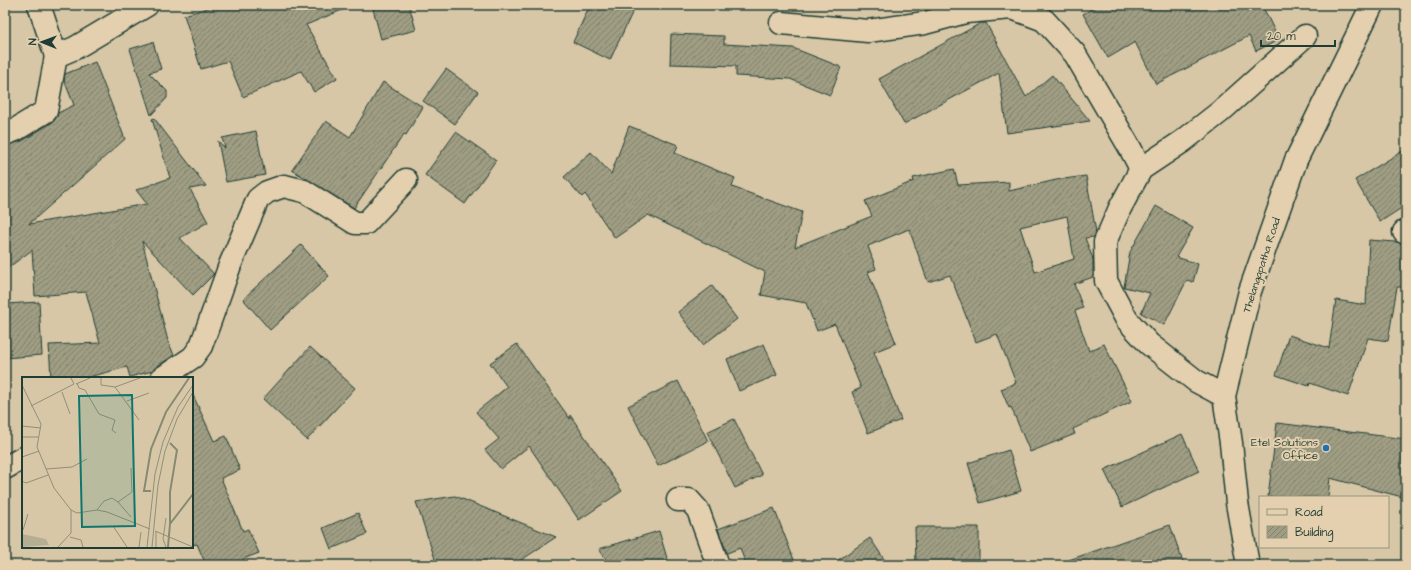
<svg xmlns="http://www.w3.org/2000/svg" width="1411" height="570" font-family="'Architects Daughter',sans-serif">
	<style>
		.building { fill: url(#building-hatch); stroke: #1f3d34; fill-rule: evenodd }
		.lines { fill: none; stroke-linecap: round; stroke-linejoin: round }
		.minor-casing { stroke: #1f3d34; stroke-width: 25 }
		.minor { stroke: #e4d0ae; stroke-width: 22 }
		.poi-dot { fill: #1f6fb2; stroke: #e4d0ae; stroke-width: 1.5 }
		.labels { text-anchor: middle; stroke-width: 4; stroke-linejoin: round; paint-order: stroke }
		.street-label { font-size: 11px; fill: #1f3d34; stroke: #e4d0ae }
		.poi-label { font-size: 11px; fill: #1f3d34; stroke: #e4d0ae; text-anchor: end }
		.inset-river { fill: none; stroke: #878b74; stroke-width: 2 }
		.inset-road { fill: none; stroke: #8e9079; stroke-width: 1 }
		.view { fill: #0f766e; fill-opacity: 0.15; stroke: #0f766e; stroke-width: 2 }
		.inset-edge { fill: none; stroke: #1f3d34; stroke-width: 2 }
	</style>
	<defs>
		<pattern id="building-hatch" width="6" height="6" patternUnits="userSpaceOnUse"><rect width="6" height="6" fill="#9f9d83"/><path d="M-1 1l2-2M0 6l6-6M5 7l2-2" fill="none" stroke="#81816c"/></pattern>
	</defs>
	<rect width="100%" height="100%" fill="#d8c7a7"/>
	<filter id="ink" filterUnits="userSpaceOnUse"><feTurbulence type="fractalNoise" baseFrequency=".025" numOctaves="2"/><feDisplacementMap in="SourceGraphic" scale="8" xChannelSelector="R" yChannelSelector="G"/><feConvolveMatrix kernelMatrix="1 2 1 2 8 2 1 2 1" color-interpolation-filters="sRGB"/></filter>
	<g filter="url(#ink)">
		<g class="building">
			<polygon points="218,5 354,5 306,25 337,78 314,92 301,71 243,97 228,61 201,69 184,15"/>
			<polygon points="372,5 409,5 416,30 381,39"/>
			<polygon points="590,5 620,5 633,11 610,60 573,42"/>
			<polygon points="1099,5 1262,5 1279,40 1256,51 1249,36 1156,84 1135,42 1108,58 1083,14"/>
			<polygon points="981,23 986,23 1026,97 1052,75 1090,121 1007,133 999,73 904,124 879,79"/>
			<polygon points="671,34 724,36 724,44 793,48 841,67 830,95 790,79 736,76 736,66 670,64"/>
			<polygon points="153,42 161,69 149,73 167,91 167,98 151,115 130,49"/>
			<polygon points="95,62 125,139 29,224 147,204 136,190 170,178 152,119 154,118 206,186 190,189 208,222 180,238 214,274 193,295 142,241 168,341 174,355 155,368 152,371 130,377 127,367 85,378 51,378 49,345 100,343 86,292 35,296 32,250 5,270 5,146 22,141 53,122 56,118 58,113 74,105 64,80 65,74"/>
			<polygon points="446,69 478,92 455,124 423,101"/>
			<polygon points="383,82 423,107 406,135 404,134 354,208 292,170 326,121 350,137"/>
			<path d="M 629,126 L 678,145 L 675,153 L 735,178 L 732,187 L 802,212 L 795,247 L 872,216 L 865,201 L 914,181 L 913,178 L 954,169 L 958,185 L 1009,182 L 1009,191 L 1056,180 L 1086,176 L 1096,232 L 1094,237 L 1085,238 L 1093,259 L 1093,277 L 1074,284 L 1083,308 L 1075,311 L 1089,351 L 1104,344 L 1132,401 L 1073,429 L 1075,434 L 1030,452 L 1011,407 L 1009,408 L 1001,389 L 1016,383 L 997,334 L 976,342 L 950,275 L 928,282 L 909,229 L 868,246 L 876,269 L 868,272 L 896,343 L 874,352 L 901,420 L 868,433 L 852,392 L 861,388 L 835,324 L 817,331 L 806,303 L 761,295 L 765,272 L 648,215 L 615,238 L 585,194 L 582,197 L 564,177 L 591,152 L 611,174 ZM 1067,216 L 1074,259 L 1035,272 L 1020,227 Z"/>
			<polygon points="256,131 265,175 226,182 218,141 225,148 222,138"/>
			<polygon points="456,132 496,160 465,204 425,175"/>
			<polygon points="1406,149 1406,205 1380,222 1355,180"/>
			<polygon points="1156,206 1193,228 1176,257 1198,264 1193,282 1187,280 1164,325 1141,313 1150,293 1124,287 1130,252"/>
			<polygon points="1369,240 1396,242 1404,244 1403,287 1397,287 1388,341 1368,338 1348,396 1310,383 1309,386 1276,375 1289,335 1329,348 1336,300 1366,305"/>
			<polygon points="301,245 329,276 270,330 243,299"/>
			<polygon points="712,286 737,319 703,345 678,312"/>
			<polygon points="39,302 42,355 5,358 5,304"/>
			<polygon points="517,344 570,419 570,415 622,491 579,520 529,446 501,469 485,450 499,439 476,412 507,387 490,363"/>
			<polygon points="764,344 777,375 739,391 727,359"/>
			<polygon points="310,347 355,388 307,440 263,399"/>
			<polygon points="678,381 708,441 658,466 628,406"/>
			<polygon points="192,393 214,441 226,436 240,470 221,478 243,531 248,529 259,553 243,559 245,565 206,565 197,544 192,545"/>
			<polygon points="734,419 762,475 735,488 707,432"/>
			<polygon points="1277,423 1406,439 1406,498 1330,478 1328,497 1268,497"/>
			<polygon points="1182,434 1199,471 1122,507 1104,470"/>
			<polygon points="1009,450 1021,491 980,503 968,463"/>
			<polygon points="455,496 556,537 514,565 437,565 416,502"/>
			<polygon points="774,508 796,565 746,565 740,548 727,553 718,529"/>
			<polygon points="358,513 367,534 331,549 323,528"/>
			<polygon points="1170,525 1184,565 1063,565 1063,562"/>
			<polygon points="915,527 979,527 979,565 916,565"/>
			<polygon points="659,531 669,565 610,565 599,549"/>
			<polygon points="870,538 888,565 831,565"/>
		</g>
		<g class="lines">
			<g class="minor-casing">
				<g id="minor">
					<polyline points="39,5 56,56"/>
					<polyline points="781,23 868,31 925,23 966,12 1012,8 1044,20 1075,54 1130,148 1141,169"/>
					<polyline points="5,134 15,130 46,111 56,56 75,48 147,5"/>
					<polyline points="1404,232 1406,231"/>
					<polyline points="162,378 193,357 201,346 230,265 258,199 267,192 284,186 304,191 355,223 366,223 406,180"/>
					<polyline points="1224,396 1196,381 1149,344 1127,320 1106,281 1105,242 1120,208 1141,169 1183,141 1220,112 1305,36"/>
					<polyline points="5,468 23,458"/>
					<polyline points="678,500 689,500 698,510 718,565"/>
					<polyline points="1248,565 1237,503 1231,443 1224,396 1250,291 1296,160 1372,5"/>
				</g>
			</g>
			<use href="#minor" class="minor"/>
		</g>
	</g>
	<circle class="poi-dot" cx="1326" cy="448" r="4"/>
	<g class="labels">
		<g class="street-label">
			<text transform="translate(1261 265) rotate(-72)" y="4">Thelangapatha Road</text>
		</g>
		<g class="poi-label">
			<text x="1318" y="446">Etel Solutions<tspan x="1318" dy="13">Office</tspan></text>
		</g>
	</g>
	<g transform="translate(22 377)">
		<rect width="171" height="171" fill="#d8c7a7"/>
		<path d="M 0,157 L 24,162 L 27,168 L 0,170 Z" fill="#b6ae92"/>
		<path class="inset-river" d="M 148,66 L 155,73 L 148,115 L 148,147M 129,114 L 122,114 L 129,72 L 144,35 L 167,1M 146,170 L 148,147 L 171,117"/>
		<path class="inset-road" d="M 79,1 L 79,8 L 93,10 L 117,43M 55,6 L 57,11 L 63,13 L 77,37 L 93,43 L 90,53 L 94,56M 54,7 L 68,1M 0,8 L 19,47 L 15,70 L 32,111 L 49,133 L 55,136 L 75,133 L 85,135 L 128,152M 93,10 L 118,1M 40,15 L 48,37M 105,24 L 127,16M 9,29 L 52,7 L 49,1M 0,49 L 19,51M 0,60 L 16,60M 0,80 L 17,74M 24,92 L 50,90 L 65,82M 0,104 L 4,106 L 26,98M 96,125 L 110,115 L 109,91M 75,133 L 82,124 L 90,121 L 96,125 L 109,140M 91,149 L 105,170M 1,153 L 6,137M 133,154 L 171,170M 48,160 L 59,163 L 61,170M 36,170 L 49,156 L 49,133M 117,170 L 119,155M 125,170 L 133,97 L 141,65 L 156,30 L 171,8M 130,170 L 136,108 L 143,74 L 155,42 L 171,15M 134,170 L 134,154M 144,170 L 141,162 L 144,141"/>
		<path class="view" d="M 110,18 L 113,149 L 60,150 L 57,19 Z"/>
		<rect width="171" height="171" class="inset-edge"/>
	</g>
	<rect width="1411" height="570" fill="none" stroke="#e4d0ae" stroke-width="20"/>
	<rect x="10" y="10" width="1391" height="550" fill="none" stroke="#1f3d34" stroke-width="1.5" filter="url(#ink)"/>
	<rect x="1259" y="496" width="130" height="52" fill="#e4d0ae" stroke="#95957d"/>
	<rect x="1267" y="509" width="20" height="6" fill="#e4d0ae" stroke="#95957d"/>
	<text x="1295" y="516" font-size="12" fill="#1f3d34">Road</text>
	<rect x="1267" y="526" width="20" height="12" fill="url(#building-hatch)" stroke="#95957d"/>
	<text x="1295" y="536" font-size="12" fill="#1f3d34">Building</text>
	<g transform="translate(42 42) rotate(271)" stroke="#e4d0ae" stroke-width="3" paint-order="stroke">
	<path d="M0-3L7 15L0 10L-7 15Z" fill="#1f3d34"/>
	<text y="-6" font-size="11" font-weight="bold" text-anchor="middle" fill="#1f3d34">N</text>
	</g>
	<path d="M1261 40v6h74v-6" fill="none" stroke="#1f3d34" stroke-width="2"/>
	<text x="1267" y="40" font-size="12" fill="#1f3d34" stroke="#e4d0ae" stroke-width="3" paint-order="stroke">20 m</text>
</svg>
